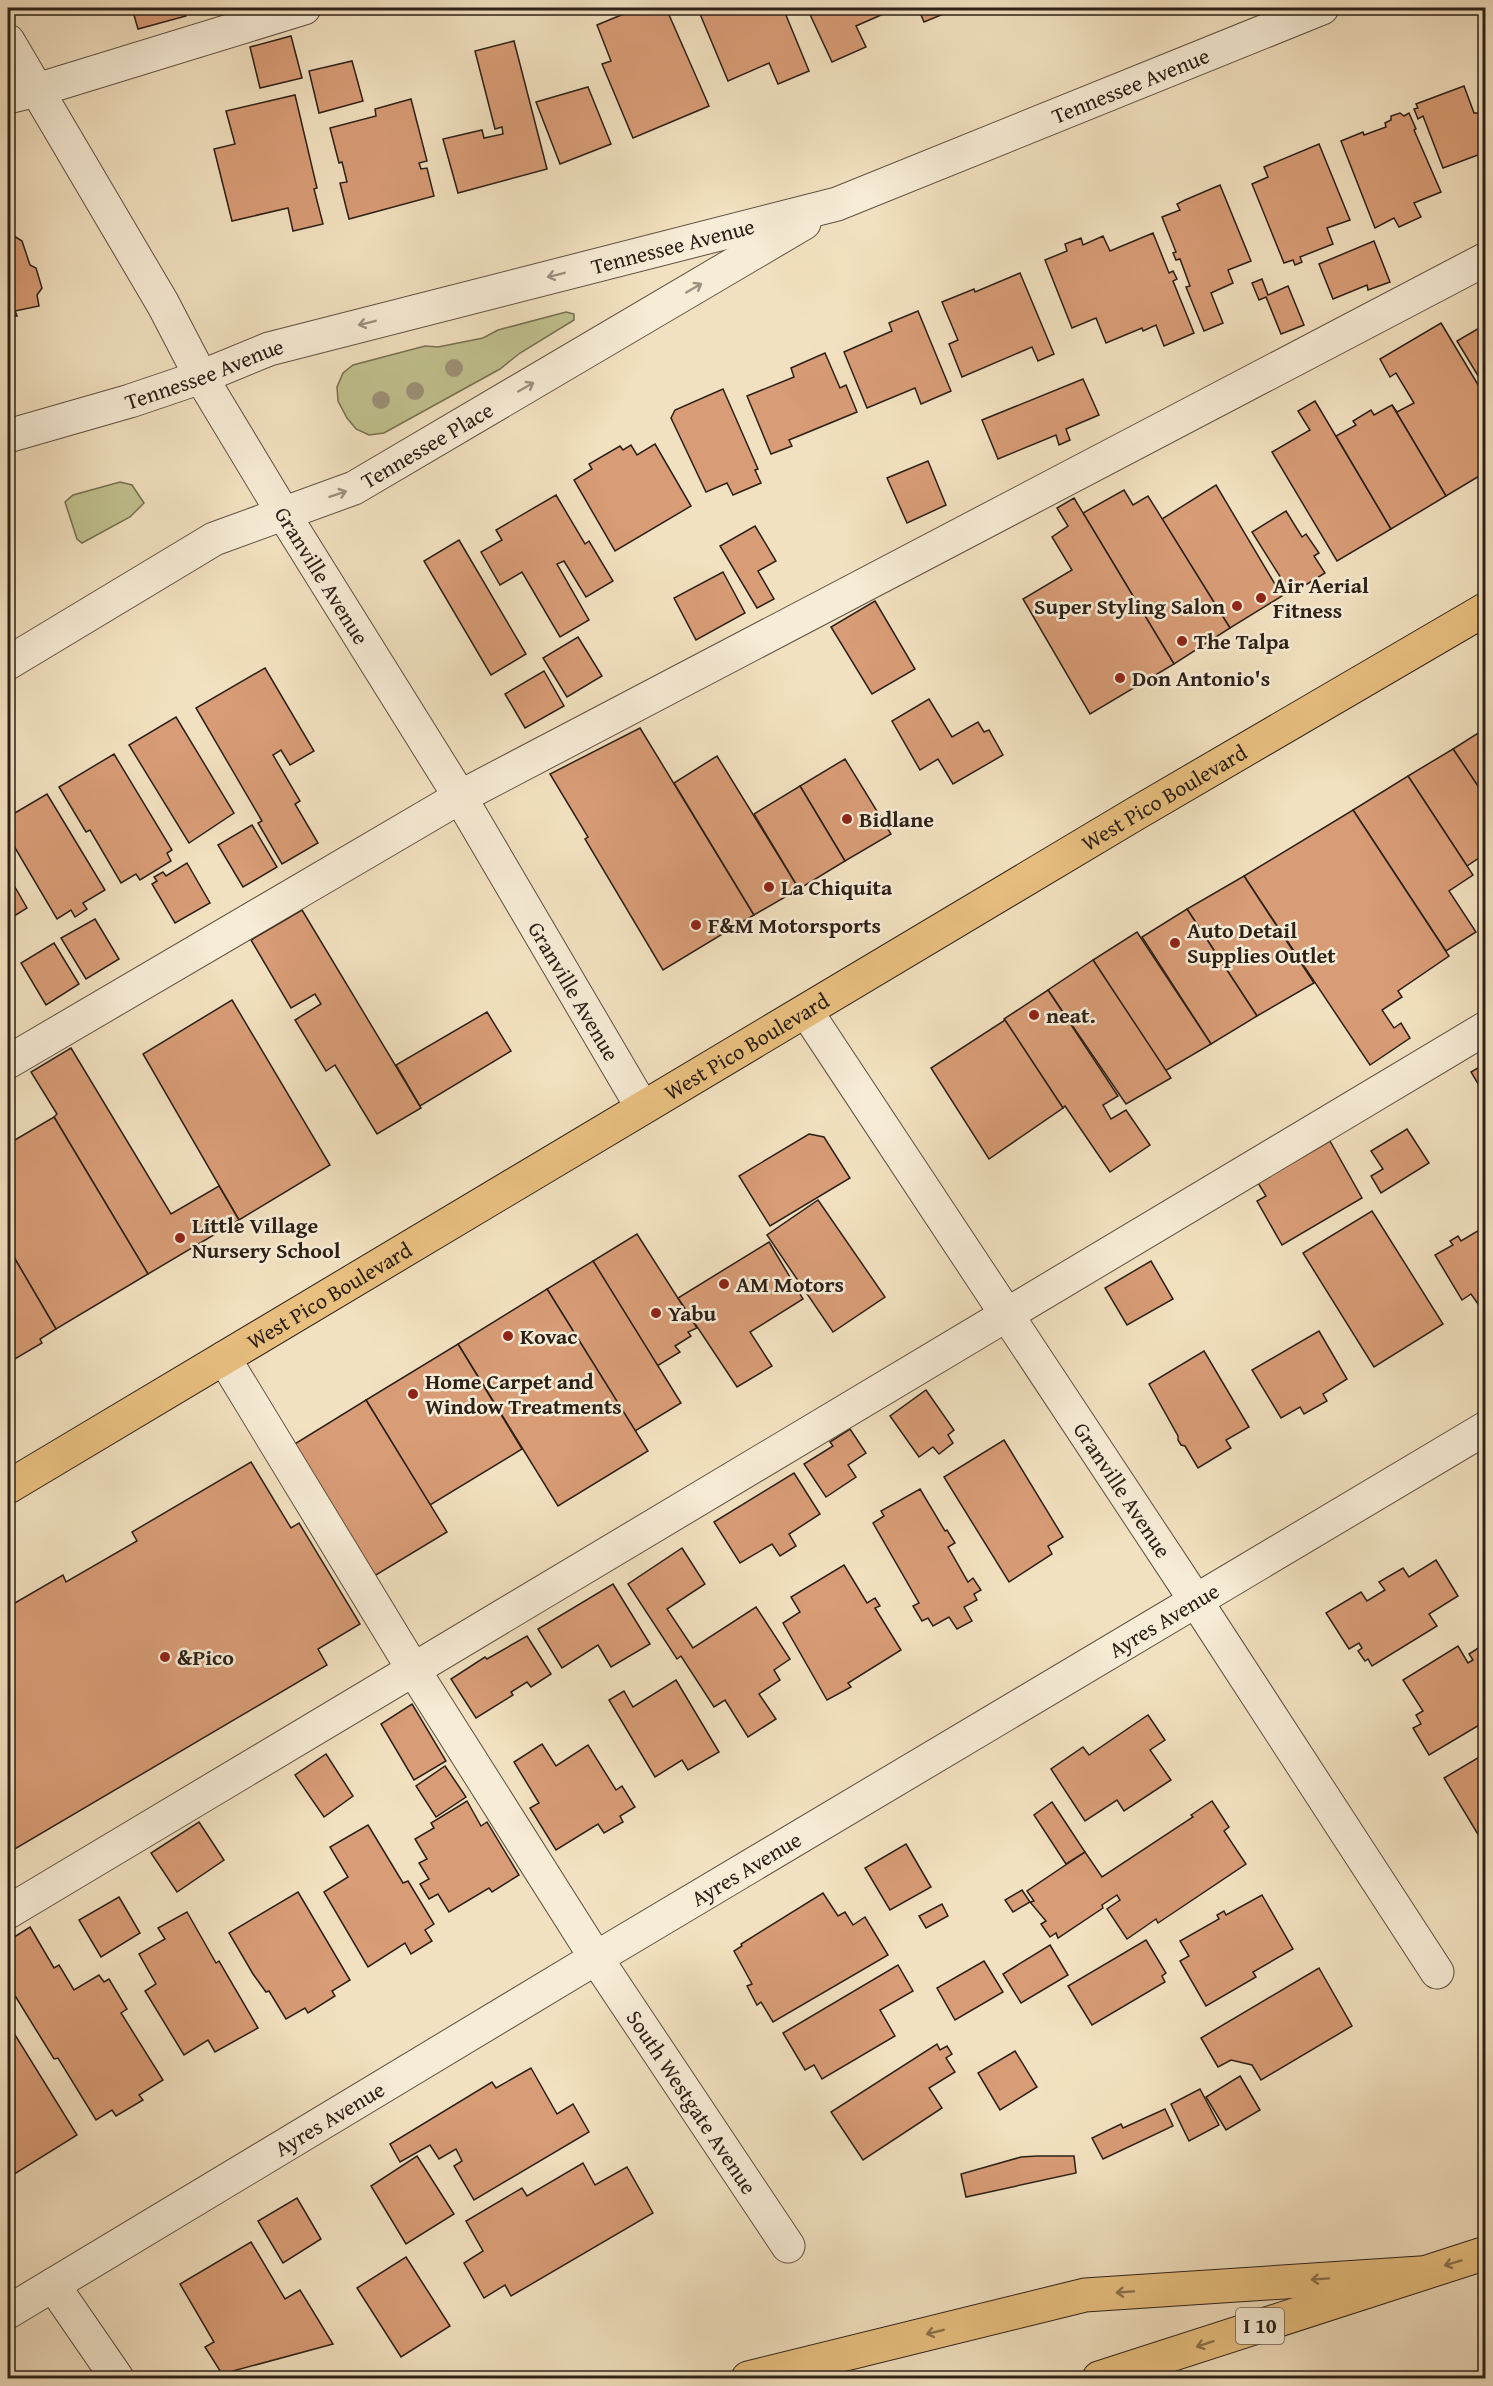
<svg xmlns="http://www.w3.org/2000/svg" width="1493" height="2386" font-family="'Gentium Book Plus',serif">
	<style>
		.green { fill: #c0c18e; stroke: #767052; stroke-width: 1.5 }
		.building { fill: #d89c76; stroke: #2c2017; stroke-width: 1.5 }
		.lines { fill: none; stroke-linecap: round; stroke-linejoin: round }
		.minor-casing { stroke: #5e5041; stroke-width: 35 }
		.major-casing { stroke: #2c2017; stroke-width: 35 }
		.highway-casing { stroke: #2c2017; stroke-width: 35 }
		.minor { stroke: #f7ecd6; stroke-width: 33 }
		.major { stroke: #e9c080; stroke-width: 33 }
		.highway { stroke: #e9c080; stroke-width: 33 }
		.tree { fill: #9d9177 }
		.oneway { stroke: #9c9080 }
		.oneway2 { stroke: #8a704c }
		.poi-dot { fill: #8f2418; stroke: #f7ecd6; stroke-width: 2 }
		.labels { text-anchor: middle; stroke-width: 5; stroke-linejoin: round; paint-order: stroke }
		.shield { fill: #f7ecd6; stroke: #695d50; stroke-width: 1.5 }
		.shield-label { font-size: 21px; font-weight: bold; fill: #2c2017 }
		.street-label { font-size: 22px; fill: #2c2017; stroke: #f7ecd6 }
		.poi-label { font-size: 22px; font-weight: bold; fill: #2c2017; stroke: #f7ecd6; text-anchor: start }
	</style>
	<rect width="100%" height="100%" fill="#f2e1c0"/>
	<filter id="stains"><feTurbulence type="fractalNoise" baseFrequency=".00333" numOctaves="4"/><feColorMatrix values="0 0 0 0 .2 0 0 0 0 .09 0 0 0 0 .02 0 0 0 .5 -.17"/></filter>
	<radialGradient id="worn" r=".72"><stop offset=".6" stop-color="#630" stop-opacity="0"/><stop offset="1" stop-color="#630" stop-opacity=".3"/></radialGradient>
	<g class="green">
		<polygon points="566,312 574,314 574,320 520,353 500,369 384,433 369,435 356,429 347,418 338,401 337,387 343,373 353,365 425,346 438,347 483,338 498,330"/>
		<polygon points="120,482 132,485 144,503 130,517 82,543 77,539 65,502 73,495"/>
	</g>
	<g class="building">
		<polygon points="132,8 184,8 186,16 138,29"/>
		<polygon points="638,8 666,8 709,106 633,138 602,64 611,61 597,25"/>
		<polygon points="716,8 783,8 809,71 778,84 769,63 728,81 700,14"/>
		<polygon points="807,8 897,8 856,26 866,47 832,62"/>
		<polygon points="918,8 969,8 954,14 953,10 924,22"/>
		<polygon points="291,36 302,78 260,88 250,47"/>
		<polygon points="514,41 547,169 458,193 443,139 482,130 484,138 503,134 502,127 495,129 475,51"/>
		<polygon points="352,61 363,101 319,113 309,71"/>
		<polygon points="1464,86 1474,113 1478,113 1482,123 1486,122 1486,152 1443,168 1423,116 1418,119 1414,109 1418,108 1416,104"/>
		<polygon points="588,87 611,144 560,164 536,102"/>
		<polygon points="295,95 317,188 314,189 323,224 293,231 288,208 232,221 214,149 235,144 226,111"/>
		<polygon points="411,99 427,161 419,163 421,169 427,168 434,196 349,219 340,183 347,182 342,162 339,163 330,128 376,116 375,109"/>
		<polygon points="1400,113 1404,116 1409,113 1416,129 1414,130 1441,192 1414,203 1421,217 1399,227 1394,218 1375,228 1341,141 1363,132 1364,135 1386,127 1385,123 1391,120 1391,116"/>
		<polygon points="1319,144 1350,220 1327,228 1333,244 1300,257 1302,262 1295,265 1293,260 1284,263 1252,184 1268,177 1264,167"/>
		<polygon points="1220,185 1251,261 1228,270 1233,283 1211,293 1223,323 1204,331 1186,287 1190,286 1180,259 1176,260 1173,253 1176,252 1162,217 1180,210 1177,204 1185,200"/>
		<polygon points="8,232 22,241 30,265 36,268 42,288 37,295 39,306 15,311 17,316 8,318"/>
		<polygon points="1153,233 1169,273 1173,271 1177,279 1173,281 1194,333 1164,346 1156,325 1143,331 1142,328 1106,343 1096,318 1072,328 1045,260 1067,251 1065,244 1081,238 1083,245 1103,236 1110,251"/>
		<polygon points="1374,241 1390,282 1368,290 1367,285 1333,299 1319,264"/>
		<polygon points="1020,273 1054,354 1038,361 1032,347 962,377 949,344 958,340 942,302 974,289 975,292"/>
		<polygon points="1262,279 1268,295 1288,286 1304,325 1281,334 1266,297 1259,300 1252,283"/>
		<polygon points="918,311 951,391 921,404 915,388 867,408 844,352 892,331 889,323"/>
		<polygon points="1441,323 1486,398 1486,472 1446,496 1392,405 1397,412 1414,403 1396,373 1390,377 1380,359"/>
		<polygon points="1486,324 1486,389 1457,341"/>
		<polygon points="825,353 840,388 846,385 857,412 789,440 792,446 771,454 747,396 794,377 791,368"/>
		<polygon points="1083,379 1099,415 1066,429 1070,440 1059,445 1056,435 998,459 982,420"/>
		<polygon points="723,389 758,469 755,470 761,483 733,495 727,483 706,492 671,418 675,410"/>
		<polygon points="1315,401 1391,529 1337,561 1272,452 1310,430 1298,411"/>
		<polygon points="1392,405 1446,496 1391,529 1336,436 1356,425 1353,421 1371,410 1374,415"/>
		<polygon points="655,444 691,506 615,551 574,480 592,469 589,464 620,446 623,450 631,445 637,455"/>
		<polygon points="928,461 946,505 907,523 887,478"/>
		<polygon points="1216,485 1282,596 1230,628 1162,519"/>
		<polygon points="1124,490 1133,505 1148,496 1230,628 1174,664 1083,513"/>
		<polygon points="556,495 585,544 589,541 613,581 586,597 564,561 557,564 589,620 560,637 522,572 500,585 481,552 502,540 496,530"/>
		<polygon points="1074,498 1174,664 1090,714 1023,599 1072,570 1052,537 1068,526 1057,508"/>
		<polygon points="1286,511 1302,537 1306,534 1319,553 1314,556 1325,573 1291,594 1252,532"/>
		<polygon points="755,526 776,561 758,571 774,599 757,608 720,546"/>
		<polygon points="459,540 526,654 491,675 424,561"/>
		<polygon points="723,572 745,613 696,640 674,598"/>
		<polygon points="875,601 915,669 872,694 831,627"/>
		<polygon points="578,637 602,676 567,697 543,658"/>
		<polygon points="265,668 314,751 290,765 281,750 273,755 300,801 295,804 318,843 282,864 258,823 262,821 196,708"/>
		<polygon points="544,671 564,706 525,728 505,694"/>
		<polygon points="929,699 952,737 978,722 984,732 989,730 1003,755 953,784 938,759 920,770 892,721"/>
		<polygon points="176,717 234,813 189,843 129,745"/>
		<polygon points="640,728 754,915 663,970 585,839 588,837 550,774"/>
		<polygon points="1486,728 1486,798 1453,749"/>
		<polygon points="1453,749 1486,798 1486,853 1467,866 1408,776"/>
		<polygon points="114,754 172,850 167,853 171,861 140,880 136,874 121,883 90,830 86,832 59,787"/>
		<polygon points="717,756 799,889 754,915 674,783"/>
		<polygon points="845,759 891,834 845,861 800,786"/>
		<polygon points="1408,776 1473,875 1449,891 1476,932 1446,951 1353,810"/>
		<polygon points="800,786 845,861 799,889 754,814"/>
		<polygon points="47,794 105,890 83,903 87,909 75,917 71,910 57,919 8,836 8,817"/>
		<polygon points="1353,810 1449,956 1398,991 1402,997 1382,1010 1394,1028 1401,1023 1410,1038 1370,1065 1244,876"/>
		<polygon points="252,825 277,867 243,887 218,845"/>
		<polygon points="187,863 210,903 175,923 152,884 157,881 154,877 163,872 166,876"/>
		<polygon points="8,875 27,908 8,920"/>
		<polygon points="1244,876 1314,983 1257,1016 1187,909"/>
		<polygon points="1187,909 1257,1016 1211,1044 1142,937"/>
		<polygon points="302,910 421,1108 377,1134 335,1065 326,1071 295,1020 321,1004 315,994 291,1008 251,940"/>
		<polygon points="95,919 119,959 86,979 61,938"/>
		<polygon points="1137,932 1211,1044 1165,1071 1093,960"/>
		<polygon points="54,943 79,984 46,1005 21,963"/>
		<polygon points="1093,960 1171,1078 1126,1104 1048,990"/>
		<polygon points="1048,990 1118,1096 1103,1105 1111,1119 1126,1110 1150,1145 1110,1172 1065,1106 1063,1108 1004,1019"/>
		<polygon points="232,1000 330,1165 239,1220 143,1054"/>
		<polygon points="487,1012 511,1051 420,1106 396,1065"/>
		<polygon points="1005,1020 1063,1108 989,1159 931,1068"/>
		<polygon points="71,1048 171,1214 219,1186 239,1220 148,1274 54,1117 57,1114 31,1072"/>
		<polygon points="1486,1063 1486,1097 1471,1072"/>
		<polygon points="54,1117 148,1274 56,1329 8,1247 8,1144"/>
		<polygon points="1407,1129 1429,1163 1381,1193 1371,1176 1383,1169 1371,1151"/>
		<polygon points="809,1134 824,1137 850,1178 770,1226 739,1176"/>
		<polygon points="1330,1141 1362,1198 1282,1245 1257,1201 1266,1196 1258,1183"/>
		<polygon points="818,1200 885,1297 833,1332 767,1235"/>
		<polygon points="1372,1211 1443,1324 1374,1367 1303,1253"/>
		<polygon points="1486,1226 1486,1300 1478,1304 1471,1294 1462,1300 1435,1255 1453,1245 1450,1241 1458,1236 1461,1241"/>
		<polygon points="637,1234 697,1328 688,1332 691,1336 675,1346 680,1352 657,1366 593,1261"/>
		<polygon points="769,1242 803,1299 750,1332 772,1366 737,1387 678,1298"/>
		<polygon points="8,1247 56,1329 40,1339 42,1343 8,1363"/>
		<polygon points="593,1261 681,1403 635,1431 547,1289"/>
		<polygon points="1151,1261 1173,1299 1127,1325 1105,1288"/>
		<polygon points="547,1289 648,1451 558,1506 458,1344"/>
		<polygon points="1319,1331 1347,1379 1323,1394 1327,1401 1304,1414 1300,1407 1281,1418 1252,1370"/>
		<polygon points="458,1344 522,1449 430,1505 366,1400"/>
		<polygon points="1204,1351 1249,1427 1226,1440 1231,1448 1198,1468 1185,1446 1181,1445 1178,1440 1178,1436 1149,1384"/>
		<polygon points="926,1390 954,1430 948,1435 953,1443 939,1454 933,1447 919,1457 890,1416"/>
		<polygon points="366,1400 447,1532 366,1581 285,1450"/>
		<polygon points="850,1429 866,1453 848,1465 856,1477 826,1497 804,1464 833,1446 830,1442"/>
		<polygon points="1004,1440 1063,1537 1048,1546 1052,1554 1009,1582 944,1477"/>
		<polygon points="251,1462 291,1528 299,1523 360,1624 318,1649 327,1665 8,1853 8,1607 63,1575 66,1582 137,1541 132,1532"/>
		<polygon points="794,1473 820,1514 789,1534 796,1546 780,1556 772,1544 740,1563 714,1522"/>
		<polygon points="920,1489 945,1531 947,1530 955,1543 948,1547 968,1582 973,1578 981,1590 974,1594 977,1600 964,1607 972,1621 957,1629 949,1617 933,1626 928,1618 922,1621 913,1606 919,1603 873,1523 884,1516 881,1511"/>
		<polygon points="682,1548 705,1584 667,1609 693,1648 756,1607 790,1659 774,1670 780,1680 759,1694 776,1719 748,1737 725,1700 714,1707 681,1656 677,1659 628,1584"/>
		<polygon points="1436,1560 1458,1596 1429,1614 1437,1626 1372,1666 1368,1659 1365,1661 1358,1651 1362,1648 1359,1643 1349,1649 1326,1613 1361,1592 1367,1601 1385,1590 1379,1582 1403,1568 1409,1577"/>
		<polygon points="844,1565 867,1603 875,1598 880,1606 875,1608 901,1650 848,1683 851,1687 827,1700 783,1623 800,1612 791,1597"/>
		<polygon points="613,1584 650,1644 611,1667 598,1645 562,1668 538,1629"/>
		<polygon points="527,1636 551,1674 531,1687 527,1682 511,1692 513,1695 476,1718 451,1679 485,1657 487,1659"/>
		<polygon points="1486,1643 1486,1721 1429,1755 1413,1728 1421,1724 1416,1715 1423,1711 1403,1680 1458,1646 1468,1663 1473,1660 1469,1654"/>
		<polygon points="676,1680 719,1752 688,1770 682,1760 655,1777 609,1700 624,1691 633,1707"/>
		<polygon points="412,1704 446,1761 414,1780 381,1724"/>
		<polygon points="1148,1715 1165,1740 1150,1750 1171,1780 1124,1811 1117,1800 1085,1821 1051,1769 1083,1747 1089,1755"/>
		<polygon points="542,1744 556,1766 588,1745 616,1790 622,1786 635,1807 620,1816 623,1822 604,1833 598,1824 556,1850 530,1808 539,1803 514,1762"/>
		<polygon points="1486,1753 1486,1846 1485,1846 1444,1778"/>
		<polygon points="326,1754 353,1796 324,1817 295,1775"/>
		<polygon points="445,1766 466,1797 436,1817 416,1786"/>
		<polygon points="467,1801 481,1826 487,1822 519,1875 492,1892 489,1888 449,1912 438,1894 429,1899 420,1884 429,1879 419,1863 427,1859 415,1839 434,1828 431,1823"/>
		<polygon points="1212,1801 1229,1827 1224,1831 1246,1864 1158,1923 1156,1919 1127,1939 1107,1909 1120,1900 1117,1895 1102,1905 1103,1908 1058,1938 1056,1933 1050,1937 1041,1924 1046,1921 1030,1902 1034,1901 1027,1891 1085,1852 1102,1877 1193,1817 1191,1815"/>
		<polygon points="1052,1802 1085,1852 1066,1864 1034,1815"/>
		<polygon points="199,1822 224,1860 177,1892 151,1853"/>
		<polygon points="368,1825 403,1883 408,1881 434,1924 425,1930 432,1941 411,1954 405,1943 368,1967 324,1892 348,1877 330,1847"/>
		<polygon points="906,1844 931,1887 890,1910 865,1868"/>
		<polygon points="1022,1890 1030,1902 1013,1912 1005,1900"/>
		<polygon points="298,1892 350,1980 332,1991 335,1996 308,2013 305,2008 286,2019 269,1991 266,1992 253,1974 229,1933"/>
		<polygon points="823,1893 838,1916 845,1912 853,1925 865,1917 888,1955 773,2022 761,2002 757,2005 747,1986 752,1984 734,1951 742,1946 741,1944"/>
		<polygon points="1262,1895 1293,1949 1253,1972 1256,1977 1206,2006 1180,1961 1189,1956 1180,1941 1219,1919 1217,1915 1224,1911 1226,1915"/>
		<polygon points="119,1897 140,1933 101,1957 79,1920"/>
		<polygon points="942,1904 948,1916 926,1928 919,1916"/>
		<polygon points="187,1912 216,1963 219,1961 258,2028 215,2052 208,2040 184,2055 145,1991 156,1984 139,1954 165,1939 158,1928"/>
		<polygon points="30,1927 54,1968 59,1965 74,1990 99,1975 104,1982 109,1979 127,2009 121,2013 163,2080 139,2095 143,2100 116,2116 112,2110 96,2120 58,2058 54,2059 14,1994 8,1997 8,1941"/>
		<polygon points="1146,1940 1166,1973 1162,1976 1165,1982 1092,2025 1068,1986"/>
		<polygon points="1050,1945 1068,1975 1021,2003 1003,1974"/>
		<polygon points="984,1961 1003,1992 955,2020 937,1988"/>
		<polygon points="898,1965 913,1991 880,2010 895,2036 822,2079 814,2065 805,2070 783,2033"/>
		<polygon points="1319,1968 1352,2026 1261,2080 1252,2065 1231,2060 1218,2067 1201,2038"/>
		<polygon points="12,2030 77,2135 8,2178 8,2031"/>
		<polygon points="937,2044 940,2050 947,2046 952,2054 946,2058 955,2072 929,2088 942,2108 863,2160 831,2112"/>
		<polygon points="1015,2051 1037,2087 1000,2110 978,2073"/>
		<polygon points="531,2068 557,2114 573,2104 589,2132 474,2200 454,2166 462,2161 456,2149 439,2159 430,2145 400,2162 390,2144 492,2082 496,2088"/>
		<polygon points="1240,2076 1260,2110 1226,2130 1206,2097"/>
		<polygon points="1200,2089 1219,2125 1189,2141 1171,2104"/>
		<polygon points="1165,2109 1173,2126 1103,2159 1092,2138 1121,2124 1123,2128"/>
		<polygon points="417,2156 454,2214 406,2244 371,2186"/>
		<polygon points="1037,2156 1074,2156 1076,2173 966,2197 961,2174 1021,2157"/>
		<polygon points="583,2163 595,2185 627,2167 653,2213 511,2296 505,2285 484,2298 464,2263 483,2251 466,2221 522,2188 527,2196"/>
		<polygon points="297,2198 321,2239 283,2263 258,2221"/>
		<polygon points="251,2242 285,2299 300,2290 333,2344 222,2374 205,2347 214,2342 180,2284"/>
		<polygon points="406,2257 450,2326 401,2357 357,2288"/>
	</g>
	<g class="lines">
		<g class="minor-casing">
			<g id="minor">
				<path id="s1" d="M 8,41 L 163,304 L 201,377 L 283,513 L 460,797 L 642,1107"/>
				<polyline points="8,97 37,90 304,8"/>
				<path id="s2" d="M 8,436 L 130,401 L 201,377 L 269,349 L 837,204 L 1322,8"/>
				<path id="s3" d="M 8,663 L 214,539 L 354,488 L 804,223"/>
				<path id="s4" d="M 806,1011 L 1196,1601 L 1437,1972"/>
				<polyline points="8,1062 460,797 1486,259"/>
				<path id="s5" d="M 224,1358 L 413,1669 L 596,1958 L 788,2246"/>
				<polyline points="8,1912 1486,1028"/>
				<polyline points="53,2285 117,2378"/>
				<path id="s6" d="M 8,2312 L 596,1958 L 1486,1428"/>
			</g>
		</g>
		<g class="major-casing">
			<g id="major">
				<path id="s7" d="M 8,1487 L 1135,814 L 1486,609"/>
			</g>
		</g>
		<g class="highway-casing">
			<g id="highway">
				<polyline points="748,2378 1085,2295 1420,2273"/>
				<polyline points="1099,2378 1486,2253"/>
			</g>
		</g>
		<use href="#minor" class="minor"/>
		<use href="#major" class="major"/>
		<use href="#highway" class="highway"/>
	</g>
	<g class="tree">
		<circle cx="454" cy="368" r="9"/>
		<circle cx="415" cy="391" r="9"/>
		<circle cx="381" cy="400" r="9"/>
	</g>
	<defs><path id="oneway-shaft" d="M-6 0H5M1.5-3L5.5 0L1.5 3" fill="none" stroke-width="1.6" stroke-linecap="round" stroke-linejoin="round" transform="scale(1.5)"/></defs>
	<g class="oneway">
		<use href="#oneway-shaft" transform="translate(556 275) rotate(166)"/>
		<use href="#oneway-shaft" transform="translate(694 288) rotate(-30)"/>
		<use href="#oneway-shaft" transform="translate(367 323) rotate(166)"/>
		<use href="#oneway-shaft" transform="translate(526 387) rotate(-30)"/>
		<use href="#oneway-shaft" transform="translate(338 494) rotate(-19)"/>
	</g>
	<g class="oneway2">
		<use href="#oneway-shaft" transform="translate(1453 2263) rotate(163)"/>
		<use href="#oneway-shaft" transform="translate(1320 2279) rotate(176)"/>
		<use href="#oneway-shaft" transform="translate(1125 2292) rotate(176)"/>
		<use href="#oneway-shaft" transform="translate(935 2332) rotate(166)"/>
		<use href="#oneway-shaft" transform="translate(1205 2344) rotate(162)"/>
	</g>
	<g class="poi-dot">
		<circle cx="1261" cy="598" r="6"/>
		<circle cx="1237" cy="606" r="6"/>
		<circle cx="1182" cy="641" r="6"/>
		<circle cx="1120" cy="678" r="6"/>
		<circle cx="847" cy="819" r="6"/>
		<circle cx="769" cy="887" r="6"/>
		<circle cx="696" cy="925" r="6"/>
		<circle cx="1175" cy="943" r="6"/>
		<circle cx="1034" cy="1015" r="6"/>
		<circle cx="180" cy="1238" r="6"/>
		<circle cx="724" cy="1284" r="6"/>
		<circle cx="656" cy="1313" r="6"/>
		<circle cx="508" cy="1336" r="6"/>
		<circle cx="413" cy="1394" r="6"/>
		<circle cx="165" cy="1657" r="6"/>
	</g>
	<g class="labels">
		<rect class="shield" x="1236" y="2308" width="48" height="36" rx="4.5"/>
		<g class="shield-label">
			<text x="1260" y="2333">I 10</text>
		</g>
		<g class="street-label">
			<text dy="8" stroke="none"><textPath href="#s2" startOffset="1178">Tennessee Avenue</textPath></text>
			<text dy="8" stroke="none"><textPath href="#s2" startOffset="692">Tennessee Avenue</textPath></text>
			<text dy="8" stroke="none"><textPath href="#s2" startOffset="206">Tennessee Avenue</textPath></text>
			<text dy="8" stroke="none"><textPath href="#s3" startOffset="474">Tennessee Place</textPath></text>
			<text dy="8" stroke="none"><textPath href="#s1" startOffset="620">Granville Avenue</textPath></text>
			<text dy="8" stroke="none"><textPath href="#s7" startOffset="1346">West Pico Boulevard</textPath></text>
			<text dy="8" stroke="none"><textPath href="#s1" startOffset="1106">Granville Avenue</textPath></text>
			<text dy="8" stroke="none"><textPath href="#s7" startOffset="860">West Pico Boulevard</textPath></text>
			<text dy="8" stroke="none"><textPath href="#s7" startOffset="374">West Pico Boulevard</textPath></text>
			<text dy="8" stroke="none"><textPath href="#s4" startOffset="574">Granville Avenue</textPath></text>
			<text dy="8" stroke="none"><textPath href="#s6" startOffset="1347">Ayres Avenue</textPath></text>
			<text dy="8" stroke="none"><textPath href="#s6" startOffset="861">Ayres Avenue</textPath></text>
			<text dy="8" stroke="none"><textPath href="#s5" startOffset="879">South Westgate Avenue</textPath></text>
			<text dy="8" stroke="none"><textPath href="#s6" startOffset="375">Ayres Avenue</textPath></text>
		</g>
		<g class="poi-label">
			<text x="1273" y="593">Air Aerial<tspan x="1273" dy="25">Fitness</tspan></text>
			<text x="1225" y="614" text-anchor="end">Super Styling Salon</text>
			<text x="1194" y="649">The Talpa</text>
			<text x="1132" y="686">Don Antonio's</text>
			<text x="859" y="827">Bidlane</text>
			<text x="781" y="895">La Chiquita</text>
			<text x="708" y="933">F&amp;M Motorsports</text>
			<text x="1187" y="938">Auto Detail<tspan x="1187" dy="25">Supplies Outlet</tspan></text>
			<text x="1046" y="1023">neat.</text>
			<text x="192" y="1233">Little Village<tspan x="192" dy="25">Nursery School</tspan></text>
			<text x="736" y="1292">AM Motors</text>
			<text x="668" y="1321">Yabu</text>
			<text x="520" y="1344">Kovac</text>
			<text x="425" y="1389">Home Carpet and<tspan x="425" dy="25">Window Treatments</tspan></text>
			<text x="177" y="1665">&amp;Pico</text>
		</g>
	</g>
	<rect width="1493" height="2386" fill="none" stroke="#f2e1c0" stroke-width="30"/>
	<rect x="9" y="9" width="1475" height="2368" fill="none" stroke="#2c2017" stroke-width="3"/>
	<rect x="15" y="15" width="1463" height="2356" fill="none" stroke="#2c2017" stroke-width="1.5"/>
	<rect width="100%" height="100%" filter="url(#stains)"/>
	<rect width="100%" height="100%" fill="url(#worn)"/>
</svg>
